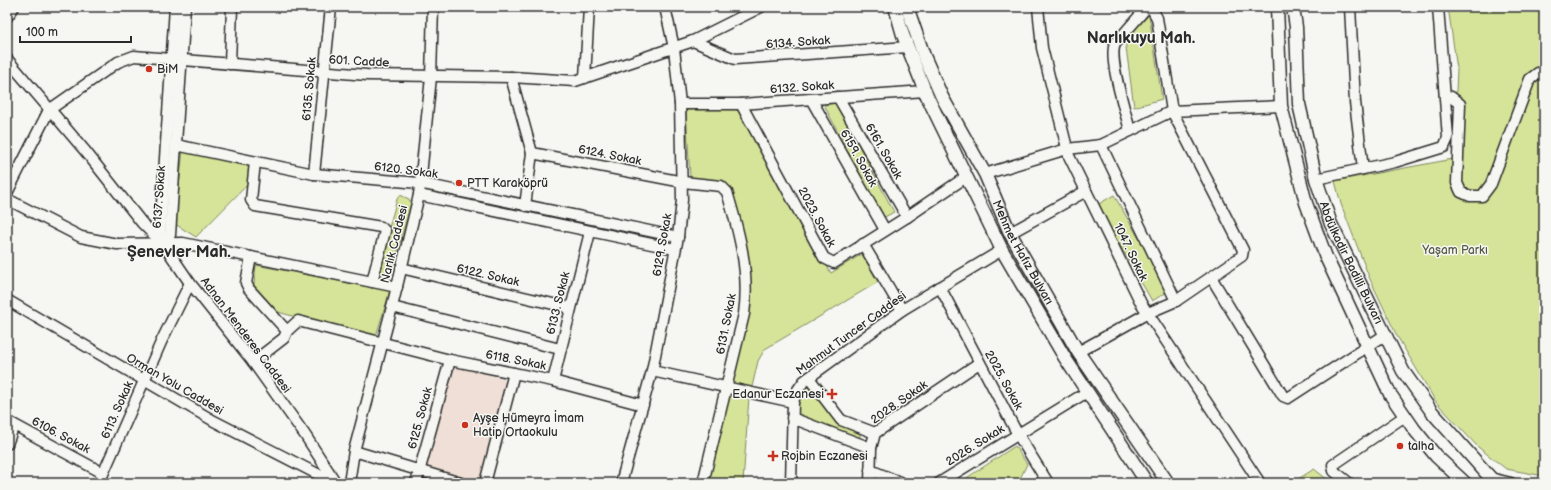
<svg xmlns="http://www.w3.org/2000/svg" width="1551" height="490" font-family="'Balsamiq Sans',sans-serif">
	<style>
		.built { fill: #efdfd6 }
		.green { fill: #d5e498; stroke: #808862 }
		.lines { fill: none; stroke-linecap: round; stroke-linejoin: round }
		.minor-casing { stroke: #2b2b2b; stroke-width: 13 }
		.major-casing { stroke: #2b2b2b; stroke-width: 15 }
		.minor { stroke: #f6f6f2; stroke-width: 10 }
		.major { stroke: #f6f6f2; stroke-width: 12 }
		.poi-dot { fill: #c8321e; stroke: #f6f6f2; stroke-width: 1.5 }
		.labels { text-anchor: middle; stroke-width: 3; stroke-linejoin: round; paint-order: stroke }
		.street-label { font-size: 12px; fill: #2b2b2b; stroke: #f6f6f2 }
		.poi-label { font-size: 12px; fill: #2b2b2b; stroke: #f6f6f2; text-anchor: start }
		.park-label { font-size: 12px; fill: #565946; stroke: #f6f6f2 }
		.district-label { font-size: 16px; font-weight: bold; fill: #2b2b2b; stroke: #f6f6f2 }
	</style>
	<rect width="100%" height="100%" fill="#f6f6f2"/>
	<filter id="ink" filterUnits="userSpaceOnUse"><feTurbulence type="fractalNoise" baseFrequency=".025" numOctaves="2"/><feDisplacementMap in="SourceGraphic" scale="8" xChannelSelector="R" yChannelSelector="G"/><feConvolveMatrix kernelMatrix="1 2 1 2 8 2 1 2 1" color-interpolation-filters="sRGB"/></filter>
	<g filter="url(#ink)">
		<polygon class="built" points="453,365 504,379 506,384 496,416 491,417 490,423 494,427 480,482 474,483 426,470"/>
		<g class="green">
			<polygon points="1448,7 1544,7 1544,476 1506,469 1478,447 1436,402 1397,336 1369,277 1341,204 1335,181 1453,159 1457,69"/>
			<polygon points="1149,15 1162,99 1134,107 1125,40"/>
			<polygon points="836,103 894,212 883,218 824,105"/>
			<polygon points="736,107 831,273 862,254 878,282 765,349 758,361 752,387 732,383 749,295 725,183 690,177 686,110"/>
			<polygon points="183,150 253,166 249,183 196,237 175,224"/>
			<path d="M 400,195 L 409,199 L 411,203 L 390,278 C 382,277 379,276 378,267 L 397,199 Z"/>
			<polygon points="1114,195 1169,291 1152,301 1097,205"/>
			<polygon points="256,265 390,291 375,339 278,312 254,285"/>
			<polygon points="806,386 812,389 838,424 860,434 860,437 858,439 796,413 800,393"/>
			<polygon points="728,393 749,397 743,483 707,483"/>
			<polygon points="1015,446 1027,464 1018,483 959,483"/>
			<polygon points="1314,469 1332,483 1292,483"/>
		</g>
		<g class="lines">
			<g class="minor-casing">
				<g id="minor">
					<polyline points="175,7 160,234 164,245 170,235 185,7"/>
					<polyline points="1038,7 1042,48 1069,156 1141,303 1260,483"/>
					<polyline points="1151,7 1157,18 1172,111 1243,250 1242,256 1176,301"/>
					<polyline points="1350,7 1355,102 1363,169"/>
					<polyline points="7,17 14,7"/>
					<polyline points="693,41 735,59 908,47"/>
					<polyline points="7,59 86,152 142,223 164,245 190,283 253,362 305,435 336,483"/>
					<polyline points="230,64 232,7"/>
					<polyline points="511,77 532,153 525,206"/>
					<polyline points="585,78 589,7"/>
					<polyline points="1445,95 1451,97 1460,104 1457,183 1461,192 1470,196 1482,196 1491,184 1530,79 1538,73 1544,75"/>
					<polyline points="838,97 907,217"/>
					<polyline points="811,99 885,230"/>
					<polyline points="680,104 741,104 925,91"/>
					<polyline points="741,104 824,258 834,263 907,217 966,177"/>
					<path d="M 1130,131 C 1126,113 1108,59 1115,44 L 1147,7"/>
					<polyline points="176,145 314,174 419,183 678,237"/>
					<path d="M 532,153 L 683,182 L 721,186 L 727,192 C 739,232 750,272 744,314 L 703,483"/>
					<polyline points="255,162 251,200 255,206 381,227 385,231 372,282"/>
					<polyline points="314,174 331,7"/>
					<polyline points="985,174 1067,149 1101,145 1172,111 1281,106"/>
					<polyline points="1316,179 1395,162 1444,147 1448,138 1438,7"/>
					<polyline points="7,193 49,110 118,62 134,56 367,75 511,77 575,81 693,41 761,7"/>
					<polyline points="419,195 675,249"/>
					<polyline points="7,199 81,237 117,244 183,243 397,287"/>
					<polyline points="1010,233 1086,191"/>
					<polyline points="863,244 902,310"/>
					<polyline points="251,257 246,283 249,289 287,331 284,338 253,362"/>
					<polyline points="401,268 570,308"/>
					<polyline points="1211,277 1283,396 1288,398 1385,335"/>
					<polyline points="940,287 1017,433 1048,483"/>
					<polyline points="7,300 214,421 335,483"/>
					<polyline points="392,307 560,349"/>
					<polyline points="287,331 298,321 450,360 553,381 643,405"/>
					<polyline points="1078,352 1148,313 1176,301 1101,145"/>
					<polyline points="652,371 793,402"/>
					<polyline points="809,378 841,420 875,433"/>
					<polyline points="553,381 590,232"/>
					<polyline points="792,418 871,448"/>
					<polyline points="7,421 103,473"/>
					<polyline points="7,444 14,425"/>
					<polyline points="354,451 461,483"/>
					<polyline points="870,470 902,483"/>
					<polyline points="1490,478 1511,483"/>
					<polyline points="99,483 162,340 190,283"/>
					<polyline points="349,483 354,451 392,307 419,195 431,77 433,7"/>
					<polyline points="416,483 450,360"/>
					<polyline points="485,483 514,373"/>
					<polyline points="621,483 652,371 678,237 682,200 680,104 674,48 665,7"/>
					<polyline points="791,483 793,402 797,391 804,381 902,310 1002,250"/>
					<polyline points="870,483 871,448 875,433 979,363"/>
					<polyline points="939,483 1087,392"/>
					<polyline points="1349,483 1334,471 1333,465 1405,416"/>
				</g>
			</g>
			<g class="major-casing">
				<g id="major">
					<polyline points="895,7 903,35 927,96 1002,250 1065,358 1147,483"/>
					<path id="s1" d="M 907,7 L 924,56 L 942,97 L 985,174 L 1010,233 L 1078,352 L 1168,483"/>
					<polyline points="1277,7 1281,106 1306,203 1326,257 1390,394 1414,429 1436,456 1465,483"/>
					<path id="s2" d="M 1293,7 L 1296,27 L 1299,104 L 1316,179 L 1331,224 L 1403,371 L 1432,412 L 1495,483"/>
				</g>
			</g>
			<use href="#minor" class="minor"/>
			<use href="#major" class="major"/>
		</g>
	</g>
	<g class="poi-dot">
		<circle cx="149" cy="69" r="4"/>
		<circle cx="459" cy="183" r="4"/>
		<path d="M830 388h4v4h4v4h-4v4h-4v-4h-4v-4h4z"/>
		<circle cx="465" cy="425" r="4"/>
		<circle cx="1400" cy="446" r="4"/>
		<path d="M771 450h4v4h4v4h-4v4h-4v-4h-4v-4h4z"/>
	</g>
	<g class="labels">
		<g class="street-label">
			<text transform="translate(798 42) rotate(-4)" y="4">6134. Sokak</text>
			<text transform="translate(359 61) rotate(3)" y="4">601. Cadde</text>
			<text transform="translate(802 87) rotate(-4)" y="4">6132. Sokak</text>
			<text transform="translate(309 89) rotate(-85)" y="4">6135. Sokak</text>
			<text transform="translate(884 151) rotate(60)" y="4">6161. Sokak</text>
			<text transform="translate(610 155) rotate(11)" y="4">6124. Sokak</text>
			<text transform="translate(859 158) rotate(61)" y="4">6159. Sokak</text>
			<text transform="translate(406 170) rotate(7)" y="4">6120. Sokak</text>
			<text transform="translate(159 197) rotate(-86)" y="4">6137. Sokak</text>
			<text transform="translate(817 217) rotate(62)" y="4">2023. Sokak</text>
			<text transform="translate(394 244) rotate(-76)" y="4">Narlık Caddesi</text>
			<text transform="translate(662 245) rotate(-80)" y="4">6129. Sokak</text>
			<text dy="4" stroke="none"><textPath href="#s1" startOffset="272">Mehmet Hafız Bulvarı</textPath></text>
			<text transform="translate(1131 252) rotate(64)" y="4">1047. Sokak</text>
			<text dy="4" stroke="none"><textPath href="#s2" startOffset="265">Abdülkadir Badilli Bulvarı</textPath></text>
			<text transform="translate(488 275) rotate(13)" y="4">6122. Sokak</text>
			<text transform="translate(558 303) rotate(-76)" y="4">6133. Sokak</text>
			<text transform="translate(726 324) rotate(-79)" y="4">6131. Sokak</text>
			<text transform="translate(851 333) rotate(-36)" y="4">Mahmut Tuncer Caddesi</text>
			<text transform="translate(246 335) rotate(53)" y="4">Adnan Menderes Caddesi</text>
			<text transform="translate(516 360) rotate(11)" y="4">6118. Sokak</text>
			<text transform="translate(1004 380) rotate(61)" y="4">2025. Sokak</text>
			<text transform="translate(175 384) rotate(30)" y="4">Orman Yolu Caddesi</text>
			<text transform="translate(899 402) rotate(-35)" y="4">2028. Sokak</text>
			<text transform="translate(117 410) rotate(-66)" y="4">6113. Sokak</text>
			<text transform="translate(420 418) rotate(-75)" y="4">6125. Sokak</text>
			<text transform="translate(61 435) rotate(28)" y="4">6106. Sokak</text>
			<text transform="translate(975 445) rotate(-32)" y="4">2026. Sokak</text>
		</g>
		<g class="poi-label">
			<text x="157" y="73">BiM</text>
			<text x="467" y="187">PTT Karaköprü</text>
			<text x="824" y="398" text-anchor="end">Edanur Eczanesi</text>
			<text x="473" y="422">Ayşe Hümeyra İmam<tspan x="473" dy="14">Hatip Ortaokulu</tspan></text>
			<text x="1408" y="450">talha</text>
			<text x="781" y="460">Rojbin Eczanesi</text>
		</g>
		<g class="park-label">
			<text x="1455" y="254">Yaşam Parkı</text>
		</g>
		<g class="district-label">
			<text x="1141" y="43">Narlıkuyu Mah.</text>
			<text x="179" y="257">Şenevler Mah.</text>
		</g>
	</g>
	<rect width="1551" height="490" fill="none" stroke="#f6f6f2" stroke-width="24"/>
	<rect x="12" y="12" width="1527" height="466" fill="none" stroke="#2b2b2b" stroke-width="1.5" filter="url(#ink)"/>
	<path d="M20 36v6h111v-6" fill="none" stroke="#2b2b2b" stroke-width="2"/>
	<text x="26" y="36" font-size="12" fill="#2b2b2b" stroke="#f6f6f2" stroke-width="3" paint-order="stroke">100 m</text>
</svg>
